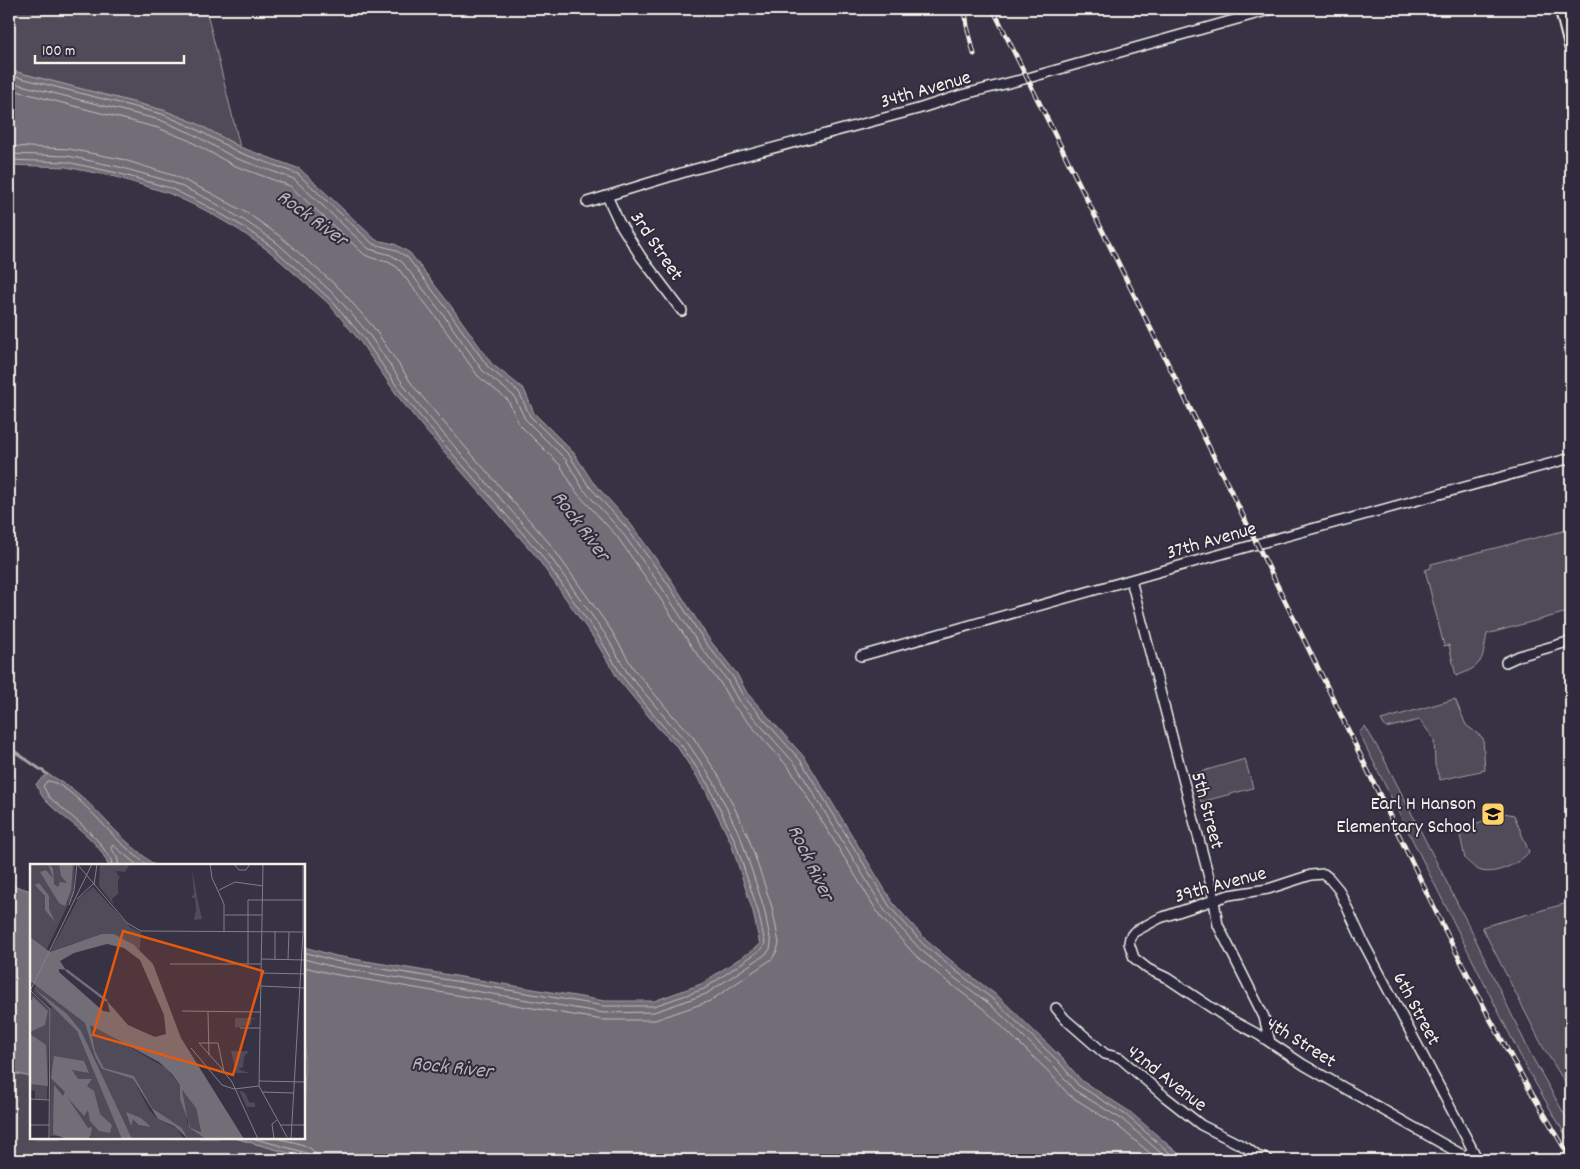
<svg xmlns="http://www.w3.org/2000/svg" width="1580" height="1169" font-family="Dekko,sans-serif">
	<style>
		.green { fill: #504b59; stroke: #a29ea0 }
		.water { fill: #726e77; stroke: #a6a2a4 }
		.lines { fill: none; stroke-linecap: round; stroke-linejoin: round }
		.shore { stroke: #c0bdbb; stroke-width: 1 }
		.stream { stroke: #a6a2a4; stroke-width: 3 }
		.minor-casing { stroke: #f4f1e8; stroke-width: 12 }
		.tertiary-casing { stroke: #f4f1e8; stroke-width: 15 }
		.minor { stroke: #2f2a3d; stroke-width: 9 }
		.tertiary { stroke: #2f2a3d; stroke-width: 11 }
		.rail-casing { stroke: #f4f1e8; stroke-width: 5 }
		.rail { stroke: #2f2a3d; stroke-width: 3; stroke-dasharray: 9; stroke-linecap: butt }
		.labels { text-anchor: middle; stroke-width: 4; stroke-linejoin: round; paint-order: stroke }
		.street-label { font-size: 20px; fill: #f4f1e8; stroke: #2f2a3d }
		.poi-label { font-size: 20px; fill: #f4f1e8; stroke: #2f2a3d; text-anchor: end }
		.water-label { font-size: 21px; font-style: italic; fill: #bab6b5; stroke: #2f2a3d }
		.inset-river { fill: none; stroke: #726e77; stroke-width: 2.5 }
		.inset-road { fill: none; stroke: #837e86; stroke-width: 1 }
		.view { fill: #e8590c; fill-opacity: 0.15; stroke: #e8590c; stroke-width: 2.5 }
		.inset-edge { fill: none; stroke: #f4f1e8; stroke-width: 2.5 }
	</style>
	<rect width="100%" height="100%" fill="#373244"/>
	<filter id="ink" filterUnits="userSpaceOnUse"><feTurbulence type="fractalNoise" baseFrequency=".02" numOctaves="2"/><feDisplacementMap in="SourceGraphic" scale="10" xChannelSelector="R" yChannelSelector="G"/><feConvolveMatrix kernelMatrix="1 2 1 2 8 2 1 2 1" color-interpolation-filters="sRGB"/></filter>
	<g filter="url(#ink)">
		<g class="green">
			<polygon points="9,9 206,9 240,147 196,123 163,110 9,70"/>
			<path d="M 1571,529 L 1571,611 L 1487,634 C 1482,660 1484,666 1456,676 L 1449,645 L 1444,646 L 1425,570 L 1431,568 L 1431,564 Z"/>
			<polygon points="1455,699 1466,725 1483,738 1485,770 1440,780 1435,765 1434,739 1420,720 1386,728 1381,720"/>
			<polygon points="1365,726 1382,755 1472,932 1531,1055 1571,1126 1571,1145 1526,1067 1359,733"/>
			<polygon points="1245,759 1253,788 1201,802 1193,774"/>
			<path d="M 1504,813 L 1514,815 L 1529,852 C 1520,863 1496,875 1481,871 C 1476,869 1469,863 1465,859 L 1459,830 Z"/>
			<polygon points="1571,902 1571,1092 1543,1047 1482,927"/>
			<polygon points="9,1072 31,1077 31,1138 235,1138 314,1160 9,1160"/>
		</g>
		<g class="water">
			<polygon points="9,70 163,110 196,123 240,147 300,169 376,240 395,244 410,253 451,306 492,364 524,389 534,413 574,453 592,481 630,523 672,581 709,639 737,674 747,693 805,758 893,903 927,941 959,967 999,997 1063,1059 1082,1081 1129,1111 1186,1160 314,1160 235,1138 304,1138 304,947 336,956 605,1001 654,1001 701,984 760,945 753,912 731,843 705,789 678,748 659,729 618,679 595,640 535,555 425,430 399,398 359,340 328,303 269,251 239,230 203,209 168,193 116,177 66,167 9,165"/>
			<path d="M 47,774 C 79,788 95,811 119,834 C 130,845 143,855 154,865 L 108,865 C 98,837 66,822 46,801 C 42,797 39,790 36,784 Z"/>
			<polygon points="9,884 31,891 31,1077 9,1072"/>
		</g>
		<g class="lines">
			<g class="shore">
				<polyline points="9,75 162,114 194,128 238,152 298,174 373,244 393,249 407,257 447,309 488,367 519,392 530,416 570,456 588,485 626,527 668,584 705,642 733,677 743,696 801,761 890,907 924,945 956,971 995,1001 1059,1062 1078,1085 1126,1115 1178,1160"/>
				<polyline points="9,82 160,120 191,133 235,158 294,179 369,249 391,255 402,262 442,313 483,371 514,396 525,419 566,460 583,489 621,531 662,588 700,646 727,680 738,700 796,765 885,911 920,949 952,976 991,1005 1055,1067 1074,1090 1123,1120 1169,1160"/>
				<polyline points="9,89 158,128 188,140 233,165 290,186 365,255 372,258 388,262 397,267 436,317 478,376 508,400 519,424 560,465 577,493 616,535 656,592 694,650 721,684 732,704 790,769 880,916 915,955 948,982 986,1011 1049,1072 1069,1095 1118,1126 1158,1160"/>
				<polyline points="9,146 69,149 121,159 175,176 211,193 250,215 281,237 341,290 374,328 414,387 440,418 550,544 611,630 633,668 673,716 693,737 720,778 748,836 772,907 779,943 777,951 772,959 710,1001 655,1020 603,1020 333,974 304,967"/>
				<polyline points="9,154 68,156 119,167 172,182 208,199 245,221 276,242 336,296 368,333 408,391 434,423 544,548 605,634 627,672 668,721 687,742 714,782 741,838 764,908 771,943 770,949 766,954 706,994 654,1012 604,1013 334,967 304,959"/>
				<polyline points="9,160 67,162 117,173 170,188 205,205 242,226 272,247 331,300 363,337 403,395 429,427 539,552 599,637 622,676 663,726 682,746 709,786 735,841 758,911 765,943 762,949 704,989 654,1006 604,1006 335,961 304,952"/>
				<path d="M 112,865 L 111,860 L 99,842 L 83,826 L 49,797 L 43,786 L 47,781 C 66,781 101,823 115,837 C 125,847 136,856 147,865"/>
				<polyline points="119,865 117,857 111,848 113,845 137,865"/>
				<polyline points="252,1138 307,1153 311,1156 311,1160"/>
				<path d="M 276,1138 C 289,1142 316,1143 318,1160"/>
			</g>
			<polyline class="stream" points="9,746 14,751 47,774"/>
			<g class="minor-casing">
				<g id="minor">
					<polyline points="607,196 619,222 641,257 682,311"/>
					<polyline points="587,202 688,171 918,109 961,95 1028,78 1273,9"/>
					<polyline points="1131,580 1212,889 1218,925 1264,1017 1270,1042"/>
					<polyline points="861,656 1257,544 1571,458"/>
					<polyline points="1506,662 1519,656 1571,641"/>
					<polyline points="1056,1008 1065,1019 1105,1054 1120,1058 1164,1096 1201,1125 1247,1148 1257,1156 1269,1160"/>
					<polyline points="1472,1152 1464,1156 1304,1065 1259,1035 1224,1016 1167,978 1148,969 1134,958 1129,943 1130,937 1134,932 1160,918 1229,895 1268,889 1311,875 1324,874 1329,878 1339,890 1363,942 1478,1160"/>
				</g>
			</g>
			<g class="tertiary-casing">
				<polyline id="tertiary" points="1561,9 1571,48"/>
			</g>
			<use href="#minor" class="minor"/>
			<use href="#tertiary" class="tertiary"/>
			<g class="rail-casing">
				<g id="rail">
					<polyline points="965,9 967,26 974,54"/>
					<polyline points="993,9 1322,676 1441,922 1489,1017 1528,1087 1571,1159"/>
				</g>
			</g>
			<use href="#rail" class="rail"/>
		</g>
	</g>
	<defs>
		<g id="school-square" transform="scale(1.25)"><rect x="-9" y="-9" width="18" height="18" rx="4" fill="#ffd166" stroke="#2f2a3d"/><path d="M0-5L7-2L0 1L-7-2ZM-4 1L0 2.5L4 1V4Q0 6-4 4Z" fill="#111"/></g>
	</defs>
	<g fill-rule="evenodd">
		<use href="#school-square" x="1493" y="814"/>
	</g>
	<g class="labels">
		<g class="street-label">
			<text transform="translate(925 88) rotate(-16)" y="7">34th Avenue</text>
			<text transform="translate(658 245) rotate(56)" y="7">3rd Street</text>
			<text transform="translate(1211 539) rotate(-16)" y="7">37th Avenue</text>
			<text transform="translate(1209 810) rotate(75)" y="7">5th Street</text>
			<text transform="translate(1220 883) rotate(-15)" y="7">39th Avenue</text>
			<text transform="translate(1418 1008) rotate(62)" y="7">6th Street</text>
			<text transform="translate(1302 1041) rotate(32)" y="7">4th Street</text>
			<text transform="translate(1168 1077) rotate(38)" y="7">42nd Avenue</text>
		</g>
		<g class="poi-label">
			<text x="1476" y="809">Earl H Hanson<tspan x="1476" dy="23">Elementary School</tspan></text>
		</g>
		<g class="water-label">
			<text transform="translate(313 217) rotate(36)" y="7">Rock River</text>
			<text transform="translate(582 525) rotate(53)" y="7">Rock River</text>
			<text transform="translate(812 862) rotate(64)" y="7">Rock River</text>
			<text transform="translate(452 1066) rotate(6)" y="7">Rock River</text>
		</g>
	</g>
	<g transform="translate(30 864)">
		<rect width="275" height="275" fill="#373244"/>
		<path d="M 0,0 L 45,0 L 43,30 L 16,87 L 0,74 ZM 70,0 L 100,0 L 95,8 L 86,7 L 90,14 L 88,16 L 88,30 L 82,35 L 84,41 L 69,22 ZM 162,5 L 167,32 L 172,55 L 164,56 L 166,46 L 165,34 L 161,34 L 164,30 ZM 63,23 L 101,64 L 111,68 L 110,86 L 90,73 L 45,79 L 20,88 L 48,35 ZM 6,121 L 55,159 L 72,205 L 103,215 L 120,247 L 128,255 L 146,264 L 154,275 L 20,272 L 21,143 L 3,127 ZM 2,130 L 20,145 L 17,235 L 5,235 L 5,227 L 0,226 ZM 205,154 L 229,154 L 222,155 L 221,161 L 205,164 ZM 60,160 L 136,204 L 150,221 L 158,262 L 176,275 L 158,275 L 152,264 L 122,244 L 102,212 L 74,204 L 65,187 ZM 201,187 L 219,187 L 214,193 L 213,203 L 208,205 L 219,209 L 206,209 ZM 151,225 L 166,244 L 171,268 L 159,263 ZM 209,226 L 215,229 L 219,238 L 225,239 L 225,243 L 217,243 L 227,266 Z" fill="#504b59"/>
		<path d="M 18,0 L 23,4 L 24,20 L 28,23 L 30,18 L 37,19 L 31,12 L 29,0 L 43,0 L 41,26 L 35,42 L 29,39 L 10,8 L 16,6 L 23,14 ZM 9,19 L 19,32 L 19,45 L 25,58 L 15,46 L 15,32 L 5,21 ZM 72,70 L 84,70 L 104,81 L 123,100 L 151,174 L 214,275 L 176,275 L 161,265 L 150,235 L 150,221 L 142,210 L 129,198 L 60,161 L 65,187 L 74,204 L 104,212 L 122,244 L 152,264 L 158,275 L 144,262 L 128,255 L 103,215 L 72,205 L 65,192 L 55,159 L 0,117 L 0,73 L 20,88 ZM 77,80 L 94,84 L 110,96 L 134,151 L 136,170 L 125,173 L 98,161 L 77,137 L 80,148 L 73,147 L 29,108 L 29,105 L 36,106 L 30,97 L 44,89 ZM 152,226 L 166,244 L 171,268 L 159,263 ZM 5,125 L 37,150 L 51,167 L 102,275 L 92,275 L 47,167 ZM 3,133 L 18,147 L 15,161 L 0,168 L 0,139 ZM 0,170 L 16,181 L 18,222 L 0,220 ZM 24,192 L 54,197 L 59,209 L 42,206 L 48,215 L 62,215 L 57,222 L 64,227 L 70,250 L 82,261 L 80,269 L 69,267 L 60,257 L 58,246 L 54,252 L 37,233 L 58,264 L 62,263 L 61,270 L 58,275 L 37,275 L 23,270 L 24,221 L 33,232 L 35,228 L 21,214 ZM 96,248 L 111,254 L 121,263 L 109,261 L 103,255 L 101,262 Z" fill="#726e77" fill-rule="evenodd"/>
		<path class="inset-river" d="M 36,106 L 77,137"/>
		<path class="inset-road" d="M 180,0 L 182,14 L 194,40 L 194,67M 204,0 L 209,6 L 216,6 L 220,0M 233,0 L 229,222 L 257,273M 48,1 L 97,59 L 111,67 L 275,68M 64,21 L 67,0M 189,26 L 205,18 L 233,22M 47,35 L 63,20M 39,41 L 44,27 L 47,0M 195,51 L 232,51M 231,95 L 275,96M 245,95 L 245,67M 258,95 L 259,68M 140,100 L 231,100M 218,100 L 218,36 L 275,36M 231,109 L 275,110M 231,122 L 275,124M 0,127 L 62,0M 1,127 L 20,145 L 19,275M 152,147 L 230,148M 178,148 L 179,191M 210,164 L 230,164M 161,184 L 192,221 L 204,225 L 229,222M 194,207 L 169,179 L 188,179 L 194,208 L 202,218 L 228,275M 229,217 L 275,218M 232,228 L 263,229M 0,235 L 19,236M 0,261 L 19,261M 250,261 L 275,261M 244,275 L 242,260 L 247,256M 261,275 L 273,68 L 273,0"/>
		<path class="view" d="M 93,67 L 233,107 L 203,211 L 63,171 Z"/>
		<rect width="275" height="275" class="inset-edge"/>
	</g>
	<rect width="1580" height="1169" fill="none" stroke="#2f2a3d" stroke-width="30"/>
	<rect x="15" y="15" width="1550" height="1139" fill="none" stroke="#f4f1e8" stroke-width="2" filter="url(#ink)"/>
	<path d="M35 55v8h149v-8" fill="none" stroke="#f4f1e8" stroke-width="2.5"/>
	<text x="42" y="55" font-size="15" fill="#f4f1e8" stroke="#2f2a3d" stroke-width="4" paint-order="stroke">100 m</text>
</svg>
